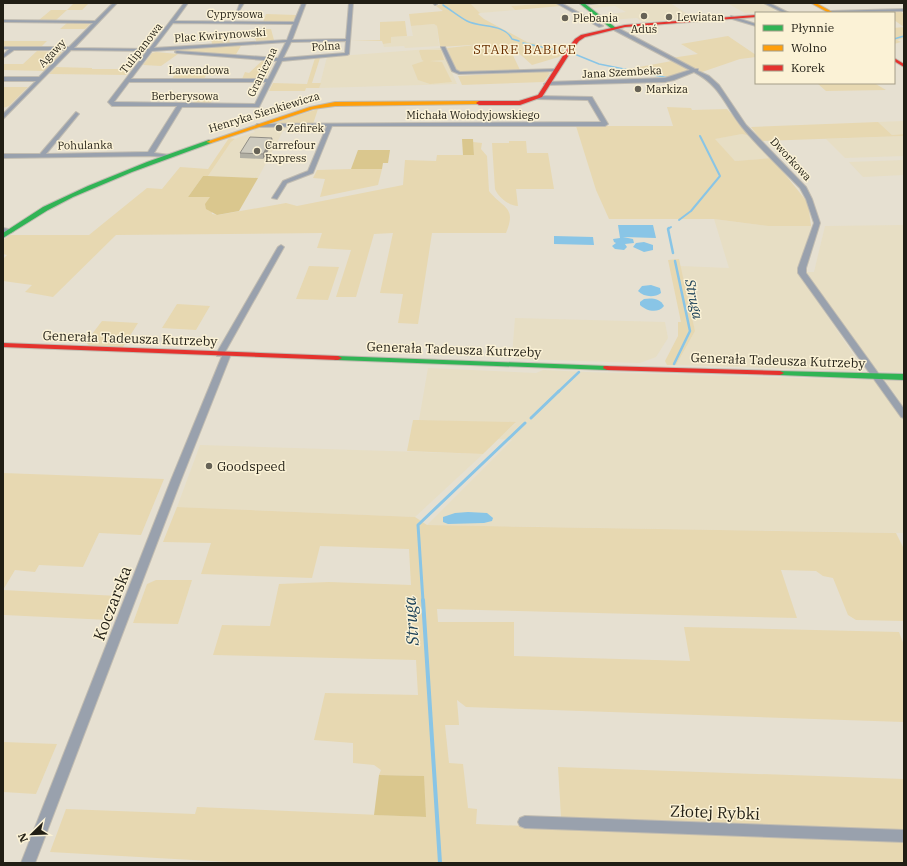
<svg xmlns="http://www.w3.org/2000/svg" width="907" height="866" font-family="'IBM Plex Serif',serif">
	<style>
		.built { fill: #e7dec4 }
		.green { fill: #e7d8b1 }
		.forest { fill: #dac78e }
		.water { fill: #89c5e6 }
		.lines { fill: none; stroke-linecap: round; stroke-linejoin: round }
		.stream-far4 { stroke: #89c5e6; stroke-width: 1.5 }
		.stream-far3 { stroke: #89c5e6; stroke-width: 2 }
		.stream-far2 { stroke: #89c5e6; stroke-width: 2.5 }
		.stream-far1 { stroke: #89c5e6; stroke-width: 3 }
		.stream { stroke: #89c5e6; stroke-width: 4 }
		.street-casing { stroke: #c1bcb1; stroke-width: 2 }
		.fast-casing { stroke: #c1bcb1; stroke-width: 2 }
		.slow-casing { stroke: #c1bcb1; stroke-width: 2 }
		.jam-casing { stroke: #c1bcb1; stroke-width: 2 }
		.street { fill: #99a1ad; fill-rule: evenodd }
		.fast { fill: #30b455; fill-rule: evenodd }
		.slow { fill: #ff9f0a; fill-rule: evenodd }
		.jam { fill: #e5322d; fill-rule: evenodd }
		.wall { fill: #b0aea3 }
		.shaded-wall { fill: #908d85 }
		.building { fill: #cdcabe; stroke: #908d85 }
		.poi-dot { fill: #666256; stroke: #fbf2d6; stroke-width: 1.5 }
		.labels { text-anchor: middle; stroke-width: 3; stroke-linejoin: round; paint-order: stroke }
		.far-street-label { font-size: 11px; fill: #211e14; stroke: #fbf2d6 }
		.far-poi-label { font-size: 11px; fill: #211e14; stroke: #fbf2d6; text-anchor: start }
		.far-quarter-label { font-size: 13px; letter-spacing: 1px; fill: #6a3000; stroke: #fbf2d6 }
		.street-label { font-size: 13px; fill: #211e14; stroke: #fbf2d6 }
		.poi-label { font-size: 13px; fill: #211e14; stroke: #fbf2d6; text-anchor: start }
		.water-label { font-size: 14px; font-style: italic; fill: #1d4259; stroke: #fbf2d6 }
		.near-street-label { font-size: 16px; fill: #211e14; stroke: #fbf2d6 }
		.near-water-label { font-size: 17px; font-style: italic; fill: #1d4259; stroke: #fbf2d6 }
	</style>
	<rect width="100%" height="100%" fill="#e6e0d1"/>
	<g class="built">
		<polygon points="470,3 553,3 511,6 515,10 480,13"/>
		<polygon points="621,3 670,3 694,18 643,22 637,18 610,20 602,15 626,12 615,6 593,8 590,5"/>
		<polygon points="727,3 763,3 775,9 774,11 745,13"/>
		<polygon points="434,24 437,26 439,46 405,48 404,46 384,47 383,44 391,43 391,37 413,36 411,26"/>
		<polygon points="441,48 457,84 319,88 327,57"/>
		<polygon points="904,121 904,134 892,135 878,122"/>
		<polygon points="266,126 288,126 285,131 283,131 258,178 208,176 231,142 237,138 255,132 253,130"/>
		<polygon points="742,134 751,136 772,158 735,161 714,139"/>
		<polygon points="904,136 904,156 845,158 826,139"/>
		<polygon points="904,160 904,175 863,177 849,162"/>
		<polygon points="714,219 768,226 811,226 800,271 802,279 862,367 857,371 676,365 695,331 680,266 729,268"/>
		<polygon points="904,225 904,372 877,371 806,272 814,272 825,226"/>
		<polygon points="515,318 665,322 668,338 656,357 640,363 519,359 512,356"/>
		<polygon points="428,368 536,373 543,370 586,372 873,380 879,383 904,420 904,533 427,525 512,440 498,439 516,423 419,420"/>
		<polygon points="885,380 904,381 904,407"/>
		<polygon points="200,445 483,454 415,517 177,507"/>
	</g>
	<g class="green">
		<polygon points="74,3 89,3 82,10 67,10 56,20 39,20 51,10 67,10"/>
		<polygon points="445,3 470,3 480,13 478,14 484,19 527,42 565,50 559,57 532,65 512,47 509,47 520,70 466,73 456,70 447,48 485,44 440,47 437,26 434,24 411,26 409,14 443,11 436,6"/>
		<polygon points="553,3 561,6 515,10 511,6"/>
		<polygon points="900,11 904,14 904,38 897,40 901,42 894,44 894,28 904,27 894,20 894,13 878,12"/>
		<polygon points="266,14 296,15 293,21 263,22"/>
		<polygon points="405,21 407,36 391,37 391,43 383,44 382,41 351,41 380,40 380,22"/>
		<polygon points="67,23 88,23 90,24 85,29 60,29"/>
		<polygon points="271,29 274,40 256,41 253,30"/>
		<polygon points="227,32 230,43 212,44 210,33"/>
		<polygon points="728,36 756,55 756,57 740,59 702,72 671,58 698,54 681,44"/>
		<polygon points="3,41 47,41 41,47 3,47"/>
		<polygon points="242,44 235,56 163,50 235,46"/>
		<polygon points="420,50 441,50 444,60 429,61 442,62 452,82 430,84 418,80 412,65 424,61 422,60 419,51"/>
		<polygon points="37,51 62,52 44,71 3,70 3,64 23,64"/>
		<polygon points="156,52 178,54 161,66 143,65 152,53"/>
		<polygon points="315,58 320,58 312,83 321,83 319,88 306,88 305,91 269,91 273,83 307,84"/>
		<polygon points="263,60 273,63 266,78 242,79 245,72 249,73"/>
		<polygon points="672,61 693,71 675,78 628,69"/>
		<polygon points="56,67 92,68 92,69 131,69 127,75 49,74"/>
		<polygon points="179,67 209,70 204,79 172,79"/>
		<polygon points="546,71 550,73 544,82 462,85 458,76"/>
		<polygon points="817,83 874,83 886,90 826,91"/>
		<polygon points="3,87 28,87 9,106 3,108"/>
		<polygon points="199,93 217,93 210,104 192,104"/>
		<polygon points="667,107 691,108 692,110 727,109 751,136 742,134 715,139 735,161 772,158 808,203 811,226 768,226 714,219 609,219 596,190 576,126 673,126"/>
		<polygon points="318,109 313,124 271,124"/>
		<polygon points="878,122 892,135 904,134 904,136 762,141 751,127"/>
		<path d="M 229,138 L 235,139 L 231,142 L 208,176 L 203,176 L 188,197 L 210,197 L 212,214 L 218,215 L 286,203 L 297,206 L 403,185 L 405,160 L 436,161 L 437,155 L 474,155 L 473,142 L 482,143 L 481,149 L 487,156 L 489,191 C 503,209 517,206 506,233 L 432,233 L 418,324 L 398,323 L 403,294 L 380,293 L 393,233 L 374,234 L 356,297 L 336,297 L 351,250 L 317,248 L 322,233 L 116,235 L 53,297 L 25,292 L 32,285 L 3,281 L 3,259 L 7,255 L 3,254 L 3,240 L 10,235 L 89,235 L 147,188 L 162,189 L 180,167 L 208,169 Z"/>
		<path d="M 509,141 L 526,141 L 527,153 L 548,153 L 554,189 L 516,189 L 518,206 C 508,205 499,198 495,189 L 492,143 L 509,143 Z"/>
		<polygon points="351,169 382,169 378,185 320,197 325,179 313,178 317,170"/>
		<polygon points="679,259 695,331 676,365 667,365 665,361 678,336 678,322 681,322 668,260"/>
		<polygon points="309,266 339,267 328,300 296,299"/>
		<polygon points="177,304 210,306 196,330 162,328"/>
		<polygon points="102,321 138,323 123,347 89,346 86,342"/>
		<polygon points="413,420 419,420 516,422 483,454 407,451"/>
		<polygon points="3,473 164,479 141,535 99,533 83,567 39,565 35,572 15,570 3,590 118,596 109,620 4,615 3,617"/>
		<polygon points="177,507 415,517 427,525 896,533 904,549 904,621 856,620 848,615 833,578 823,576 816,571 781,570 797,618 437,609 438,622 514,622 514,656 690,661 684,627 899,632 904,645 904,722 466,707 457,700 459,725 445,725 449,763 463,764 468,808 477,809 476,824 904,842 904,863 246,863 50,852 66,809 195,814 197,807 425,817 423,776 379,775 381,770 374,765 353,763 353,743 314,740 325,693 418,695 416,660 213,655 222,625 270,626 279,584 329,582 411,585 409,549 320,546 312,578 201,574 211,543 163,542"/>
		<polygon points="156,580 192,580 178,624 133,623 147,584"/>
		<polygon points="3,742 57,744 36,794 3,792"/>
		<polygon points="558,767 904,779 904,831 561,817"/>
	</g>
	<g class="forest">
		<polygon points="462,139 473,139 474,155 463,155"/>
		<polygon points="358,150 390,150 388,163 383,163 382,169 351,169"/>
		<polygon points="203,176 208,176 258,178 239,211 217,215 206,209 205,204 210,197 188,197"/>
		<polygon points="379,775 424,776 426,817 374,815"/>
	</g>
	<g class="water">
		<polygon points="618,225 653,225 656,238 623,237 633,239 634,243 625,244 627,247 624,250 615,249 612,246 616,243 614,242 613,239 620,238"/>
		<polygon points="554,236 593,237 594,245 554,244"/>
		<polygon points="644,242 653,245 653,250 644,252 633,247 636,243"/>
		<path d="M 651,285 L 660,288 L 661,293 C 654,298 644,297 638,291 L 642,286 Z"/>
		<path d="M 644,299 C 651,298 660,298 664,306 C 658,314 646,311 640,305 L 640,302 Z"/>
		<polygon points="468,512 487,513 493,518 492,521 484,523 448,524 443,522 443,517 455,513"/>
	</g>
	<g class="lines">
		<g class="stream-far4">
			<path d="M 443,5 C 451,10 458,16 467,21 C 480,28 504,23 512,39 L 519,41"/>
			<polyline points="894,39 904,36"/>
			<polyline points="523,43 561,51"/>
			<polyline points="572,53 599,64 669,78"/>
		</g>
		<g class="stream-far3">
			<polyline points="679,220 691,211 720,176 700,136"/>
			<polyline points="668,229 671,227"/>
		</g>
		<g class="stream-far2">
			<polyline points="669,228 668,229 673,253"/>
			<polyline points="674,364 690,331 675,261"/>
			<polyline points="558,392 579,372"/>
		</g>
		<g class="stream-far1">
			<polyline points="531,418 559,391"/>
			<polyline points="423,601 418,525 525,423"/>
		</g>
		<polyline class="stream" points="423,600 440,863"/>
		<g class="street-casing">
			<g id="street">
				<path d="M 113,3 L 117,3 L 74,48 L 149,49 L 184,3 L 188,3 L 175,21 L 294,22 L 302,3 L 306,3 L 292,40 L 346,39 L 349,3 L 353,3 L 349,54 L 347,55 L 282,61 L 259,107 L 182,107 L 154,153 L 170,155 L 170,157 L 150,156 L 3,158 L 3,154 L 40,154 L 76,112 L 79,114 L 78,115 L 46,154 L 148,152 L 177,106 L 112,106 L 108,102 L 147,51 L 71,50 L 3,119 L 3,114 L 36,81 L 3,81 L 3,77 L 39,77 L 66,50 L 14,50 L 3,58 L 3,55 L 9,49 L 3,49 L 3,47 L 69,47 L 93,23 L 3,22 L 3,20 L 95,21 ZM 173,23 L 293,24 L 287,40 L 154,48 ZM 346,41 L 345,53 L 283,58 L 291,42 ZM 286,42 L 278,58 L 177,51 L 175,52 L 177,53 L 277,61 L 268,79 L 131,79 L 152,51 ZM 129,82 L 266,82 L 255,104 L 114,102 Z"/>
				<polygon points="240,3 244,3 239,11 237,11"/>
				<polygon points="433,3 437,3 437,4 435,5"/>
				<polygon points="556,3 561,3 603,26 599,27"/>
				<polygon points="582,3 599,3 583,5 581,4"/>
				<polygon points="764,3 769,3 789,13 784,13"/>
				<polygon points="904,9 904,11 828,12 830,11"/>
				<polygon points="731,16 756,24 756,26 729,18"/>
				<path d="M 612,27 L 616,27 L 695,69 L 698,69 L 698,71 L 709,76 L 719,85 L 746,125 L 806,187 L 812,199 L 820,223 L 806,268 L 806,273 L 904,409 L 904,418 L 901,417 L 798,273 L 798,268 L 814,223 L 806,199 L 800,188 C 781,168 760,149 742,127 C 725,106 721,86 694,72 L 674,80 L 665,82 L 545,85 L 544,84 L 547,82 L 665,78 L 690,70 L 612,29 Z"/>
				<polygon points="441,47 445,47 456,70 460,72 557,69 559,70 557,71 459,74 452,71"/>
				<polygon points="537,96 592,97 608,124 605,126 332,126 313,173 287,183 277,199 272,198 283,181 308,171 327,126 259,127 256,125 257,124 601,122 588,100 535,99 534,98"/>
				<polygon points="3,228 13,230 14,231 11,233 3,232"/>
				<polygon points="281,245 284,247 225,352 230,352 231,354 181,480 35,863 21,863 171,480 222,356 217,356 216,354 278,247"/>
				<polygon points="525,816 904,830 904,842 525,828 520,826 518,822 520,818"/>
			</g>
		</g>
		<g class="fast-casing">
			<g id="fast">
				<polygon points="579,3 584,3 616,28 612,29"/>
				<polygon points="209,140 212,142 211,143 132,172 73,197 48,210 3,238 3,233 43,207 88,186 147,162"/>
				<polygon points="335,356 607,366 611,368 607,370 338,360 335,360 334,358"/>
				<polygon points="777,371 904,374 904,380 780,375 776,373"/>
			</g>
		</g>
		<g class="slow-casing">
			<g id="slow">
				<polygon points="811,3 816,3 834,13 829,13"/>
				<polygon points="479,101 482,103 481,104 335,106 313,109 211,143 206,142 310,107 335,102"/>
			</g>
		</g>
		<g class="jam-casing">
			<g id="jam">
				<polygon points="756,15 756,17 625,27 585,37 579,41 572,50 542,97 520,105 479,105 476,103 479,101 519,101 538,95 568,48 575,39 581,35 625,25"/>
				<polygon points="894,58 904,64 904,67 894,61"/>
				<polygon points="3,343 338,356 342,358 338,360 3,347"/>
				<polygon points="604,366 780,371 784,373 780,375 607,370 603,368"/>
			</g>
		</g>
		<use href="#street" class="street"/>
		<use href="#fast" class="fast"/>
		<use href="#slow" class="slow"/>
		<use href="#jam" class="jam"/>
	</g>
	<polygon class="wall" points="272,138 273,143 263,159 240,158 240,153"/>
	<polygon class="shaded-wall" points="272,138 273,143 263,159 263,154"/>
	<polygon class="building" points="250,137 272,138 263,154 240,153"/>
	<g class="poi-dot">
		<circle cx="644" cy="16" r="4"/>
		<circle cx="669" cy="17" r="4"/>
		<circle cx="565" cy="18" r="4"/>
		<circle cx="638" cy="89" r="4"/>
		<circle cx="279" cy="128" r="4"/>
		<circle cx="257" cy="151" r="4"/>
		<circle cx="209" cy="466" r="4"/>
	</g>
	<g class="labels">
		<g class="far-street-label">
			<text x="235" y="18">Cyprysowa</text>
			<text transform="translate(220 35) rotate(-4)" y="4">Plac Kwirynowski</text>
			<text transform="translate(326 46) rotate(-4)" y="4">Polna</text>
			<text transform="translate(141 48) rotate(-52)" y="4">Tulipanowa</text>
			<text transform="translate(52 53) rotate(-46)" y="4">Agawy</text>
			<text x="199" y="74">Lawendowa</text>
			<text transform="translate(262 72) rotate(-64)" y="4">Graniczna</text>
			<text transform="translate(622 72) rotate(-3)" y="4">Jana Szembeka</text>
			<text x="185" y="100">Berberysowa</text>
			<text transform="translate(264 112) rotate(-17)" y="4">Henryka Sienkiewicza</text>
			<text x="473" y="119">Michała Wołodyjowskiego</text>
			<text transform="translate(85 145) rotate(-1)" y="4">Pohulanka</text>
			<text transform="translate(791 159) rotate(47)" y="4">Dworkowa</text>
		</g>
		<g class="far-poi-label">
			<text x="677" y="21">Lewiatan</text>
			<text x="573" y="22">Plebania</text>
			<text x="644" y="33" text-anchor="middle">Aduś</text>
			<text x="646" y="93">Markiza</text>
			<text x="287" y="132">Zefirek</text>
			<text x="265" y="149">Carrefour<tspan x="265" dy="13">Express</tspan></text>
		</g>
		<g class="far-quarter-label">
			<text x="525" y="54">STARE BABICE</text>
		</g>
		<g class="street-label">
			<text transform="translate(130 338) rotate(2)" y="5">Generała Tadeusza Kutrzeby</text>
			<text transform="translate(454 349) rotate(2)" y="5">Generała Tadeusza Kutrzeby</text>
			<text transform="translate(778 360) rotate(2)" y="5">Generała Tadeusza Kutrzeby</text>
		</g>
		<g class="poi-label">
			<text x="217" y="471">Goodspeed</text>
		</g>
		<g class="water-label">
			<text transform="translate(694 299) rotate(78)" y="5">Struga</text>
		</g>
		<g class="near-street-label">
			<text transform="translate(112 603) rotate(-69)" y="6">Koczarska</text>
			<text transform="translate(715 812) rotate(2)" y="6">Złotej Rybki</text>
		</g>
		<g class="near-water-label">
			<text transform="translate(411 621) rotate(-94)" y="6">Struga</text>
		</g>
	</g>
	<rect width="907" height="866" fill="none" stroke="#211e14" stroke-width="8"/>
	<rect x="755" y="12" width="140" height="72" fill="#fbf2d6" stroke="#a49d88"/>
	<rect x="763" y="25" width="20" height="6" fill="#30b455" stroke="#a49d88"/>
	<text x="791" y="32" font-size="12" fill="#211e14">Płynnie</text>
	<rect x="763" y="45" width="20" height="6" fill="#ff9f0a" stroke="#a49d88"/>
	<text x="791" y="52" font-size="12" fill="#211e14">Wolno</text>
	<rect x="763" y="65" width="20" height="6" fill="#e5322d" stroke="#a49d88"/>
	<text x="791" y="72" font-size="12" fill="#211e14">Korek</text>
	<g transform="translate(32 834) rotate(247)" stroke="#fbf2d6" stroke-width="3" paint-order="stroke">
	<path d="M0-3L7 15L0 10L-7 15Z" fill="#211e14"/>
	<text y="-6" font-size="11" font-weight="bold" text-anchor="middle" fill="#211e14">N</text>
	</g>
</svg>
